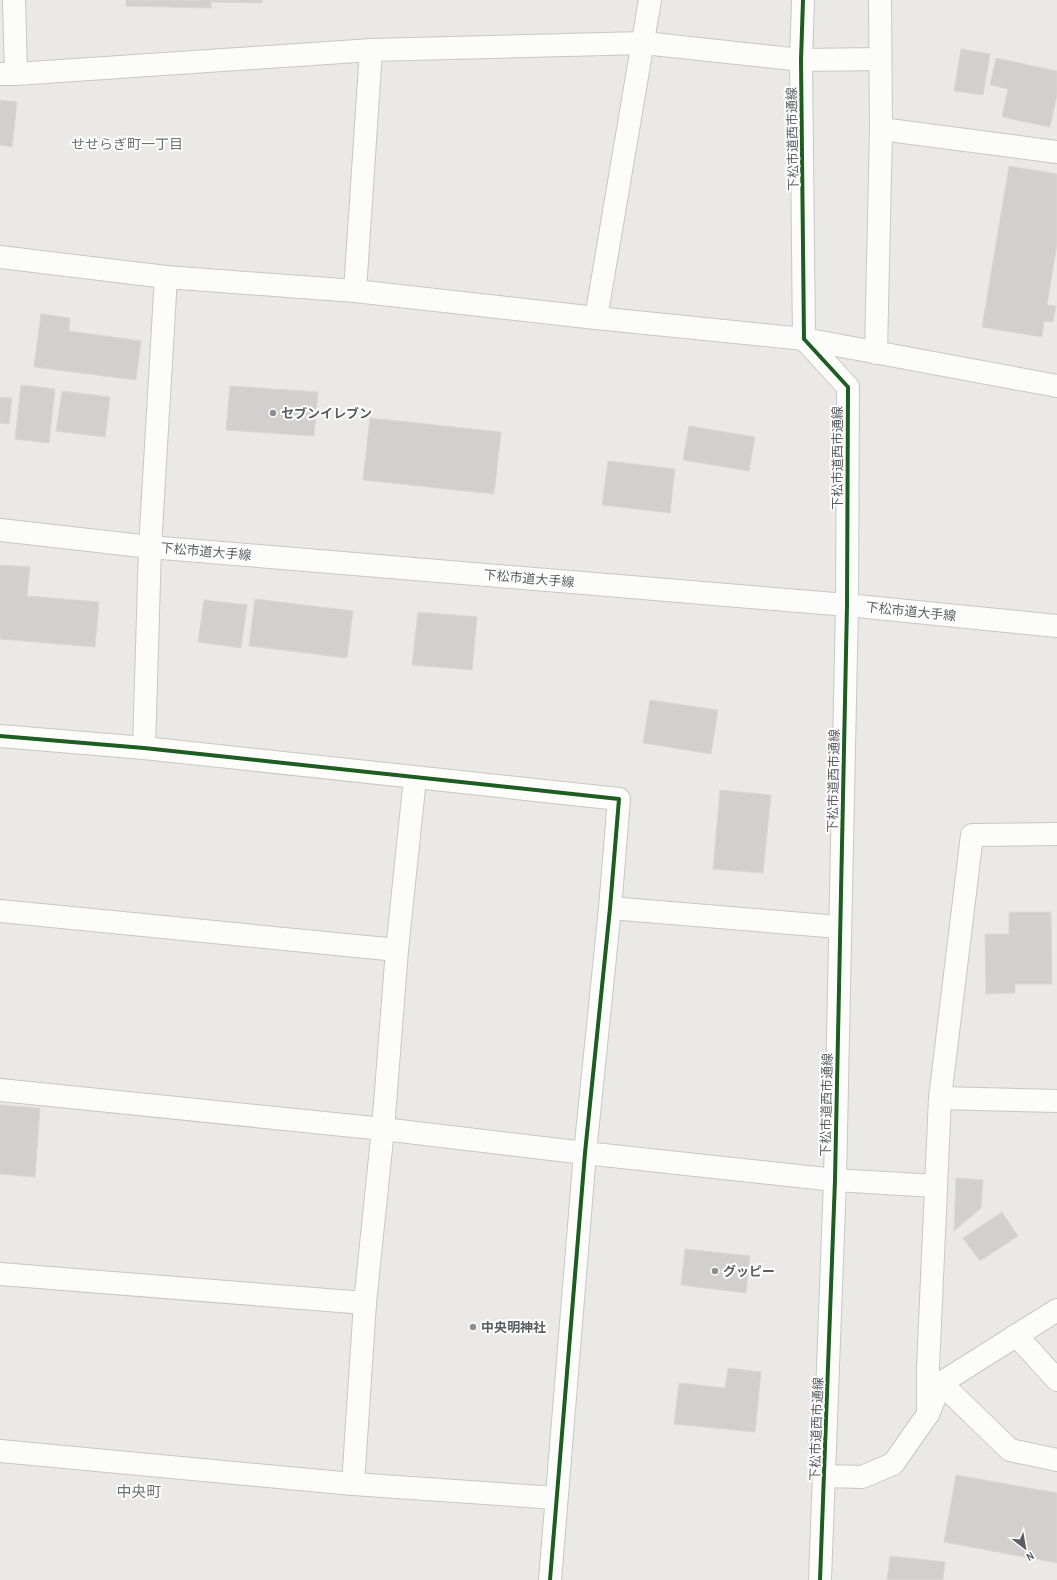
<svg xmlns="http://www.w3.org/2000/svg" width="1057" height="1580" font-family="'Archivo Narrow','Noto Sans JP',sans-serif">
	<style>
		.building { fill: #d1d0ce; stroke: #d9d8d4 }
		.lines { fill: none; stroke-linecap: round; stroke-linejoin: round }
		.minor-casing { stroke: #c7c7c7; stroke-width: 24 }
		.minor { stroke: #fcfcfb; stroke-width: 22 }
		.cycleway-casing { stroke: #fff; stroke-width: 6 }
		.cycleway { stroke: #1b5e20; stroke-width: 4 }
		.poi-dot { fill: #8c8f90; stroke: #fff; stroke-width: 1.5 }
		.labels { text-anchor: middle; stroke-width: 4; stroke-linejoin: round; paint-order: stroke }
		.street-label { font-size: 13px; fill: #5a5e62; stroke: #fff }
		.poi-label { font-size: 13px; font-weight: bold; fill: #5a5e62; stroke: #fff; text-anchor: start }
		.neighbourhood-label { font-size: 14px; fill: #6b7074; stroke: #fff }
		.quarter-label { font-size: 15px; fill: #6b7074; stroke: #fff }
	</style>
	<rect width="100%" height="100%" fill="#eae9e5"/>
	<g class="building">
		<polygon points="126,0 262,0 262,3 211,2 211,8 126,6"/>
		<polygon points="961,49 990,54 983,95 954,91"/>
		<polygon points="996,58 1057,71 1057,95 1050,127 1002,117 1008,89 990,85"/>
		<polygon points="0,100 17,102 12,147 0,145"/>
		<polygon points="1009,166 1057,174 1057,244 1047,305 1056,306 1053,322 1044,321 1042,337 982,327"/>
		<polygon points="41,314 70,318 69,331 141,341 136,380 34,367"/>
		<polygon points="21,385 55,389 49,443 15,439"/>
		<polygon points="230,386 318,392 314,436 226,430"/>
		<polygon points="62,391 110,397 105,437 56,431"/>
		<polygon points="0,397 12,398 9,424 0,423"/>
		<polygon points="370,418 501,432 494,494 363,480"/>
		<polygon points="689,426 755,437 749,471 683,460"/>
		<polygon points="608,461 675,469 670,513 602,505"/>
		<polygon points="0,565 30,567 27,596 99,602 95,647 0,639"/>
		<polygon points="255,599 353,611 347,658 249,646"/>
		<polygon points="204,600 247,605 241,648 198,642"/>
		<polygon points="418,612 477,617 472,670 412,665"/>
		<polygon points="650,700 718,710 711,754 643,743"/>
		<polygon points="720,790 771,795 763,873 713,869"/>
		<polygon points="1009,912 1051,912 1052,984 1015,984 1015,993 986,994 985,934 1009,934"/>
		<polygon points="0,1105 40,1108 35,1177 0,1174"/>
		<polygon points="956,1178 983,1180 981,1208 954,1231"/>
		<polygon points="1002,1212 1018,1236 980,1261 963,1238"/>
		<polygon points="685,1249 750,1256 746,1293 681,1285"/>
		<polygon points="728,1368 761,1372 755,1432 674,1424 679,1383 725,1388"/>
		<polygon points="956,1475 1057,1493 1057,1563 944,1542"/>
		<polygon points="890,1556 945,1562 943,1580 887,1580"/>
	</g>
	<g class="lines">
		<g class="minor-casing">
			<g id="minor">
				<polyline points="14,0 16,74"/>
				<polyline points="803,0 801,60 804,339 848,387 847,605 835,1180 820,1580"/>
				<polyline points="880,0 881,129 1057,152"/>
				<polyline points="0,74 16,74 371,50 644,43 801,60 880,59"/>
				<polyline points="0,257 166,277 355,291 596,318 804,339 1057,386"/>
				<polyline points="355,291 371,50"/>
				<polyline points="596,318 650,0"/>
				<polyline points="876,353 881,129"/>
				<polyline points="0,530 150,547 847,605 1057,626"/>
				<polyline points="0,736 144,748 619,799 610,908 585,1153 550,1580"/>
				<polyline points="144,748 150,547 166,277"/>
				<polyline points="610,908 839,927"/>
				<polyline points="0,911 397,950"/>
				<polyline points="0,1090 383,1129 585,1153 835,1180 935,1186"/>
				<polyline points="940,1098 1057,1101"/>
				<polyline points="0,1274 365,1303"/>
				<polyline points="1016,1335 1057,1380"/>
				<polyline points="941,1383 1010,1450 1057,1460"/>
				<polyline points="928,1414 928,1368 940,1098 972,835 1057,834"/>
				<polyline points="0,1451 353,1484 556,1498"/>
				<polyline points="824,1476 862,1477 893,1464 928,1414 941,1383 1057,1310"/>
				<polyline points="353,1484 365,1303 383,1129 397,950 415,778"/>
			</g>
		</g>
		<use href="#minor" class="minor"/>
		<g class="cycleway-casing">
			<g id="cycleway">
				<polyline points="803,0 801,60 804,339 848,387 847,605 835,1180 820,1580"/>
				<polyline points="0,736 144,748 619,799 610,908 585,1153 550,1580"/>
			</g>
		</g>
		<use href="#cycleway" class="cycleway"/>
	</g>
	<g class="poi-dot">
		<circle cx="273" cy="413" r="4"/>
		<circle cx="715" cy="1271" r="4"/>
		<circle cx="473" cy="1327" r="4"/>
	</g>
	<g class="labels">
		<g class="street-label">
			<text transform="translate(792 139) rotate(-91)" y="5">下松市道西市通線</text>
			<text transform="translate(837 458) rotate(-90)" y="5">下松市道西市通線</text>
			<text transform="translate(206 551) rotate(5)" y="5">下松市道大手線</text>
			<text transform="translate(529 578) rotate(5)" y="5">下松市道大手線</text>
			<text transform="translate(911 611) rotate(6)" y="5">下松市道大手線</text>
			<text transform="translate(833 781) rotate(-89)" y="5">下松市道西市通線</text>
			<text transform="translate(826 1105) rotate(-89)" y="5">下松市道西市通線</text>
			<text transform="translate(816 1429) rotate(-88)" y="5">下松市道西市通線</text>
		</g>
		<g class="poi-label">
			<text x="281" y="418">セブンイレブン</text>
			<text x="723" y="1276">グッピー</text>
			<text x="481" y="1332">中央明神社</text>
		</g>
		<g class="neighbourhood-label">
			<text x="127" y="149">せせらぎ町一丁目</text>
		</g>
		<g class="quarter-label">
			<text x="139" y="1497">中央町</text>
		</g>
	</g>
	<g transform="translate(1025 1548) rotate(149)" stroke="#ffffff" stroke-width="3" paint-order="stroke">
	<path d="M0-3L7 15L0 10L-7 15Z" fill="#5a5e62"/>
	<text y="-6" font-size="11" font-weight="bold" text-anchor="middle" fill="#5a5e62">N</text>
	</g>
</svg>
